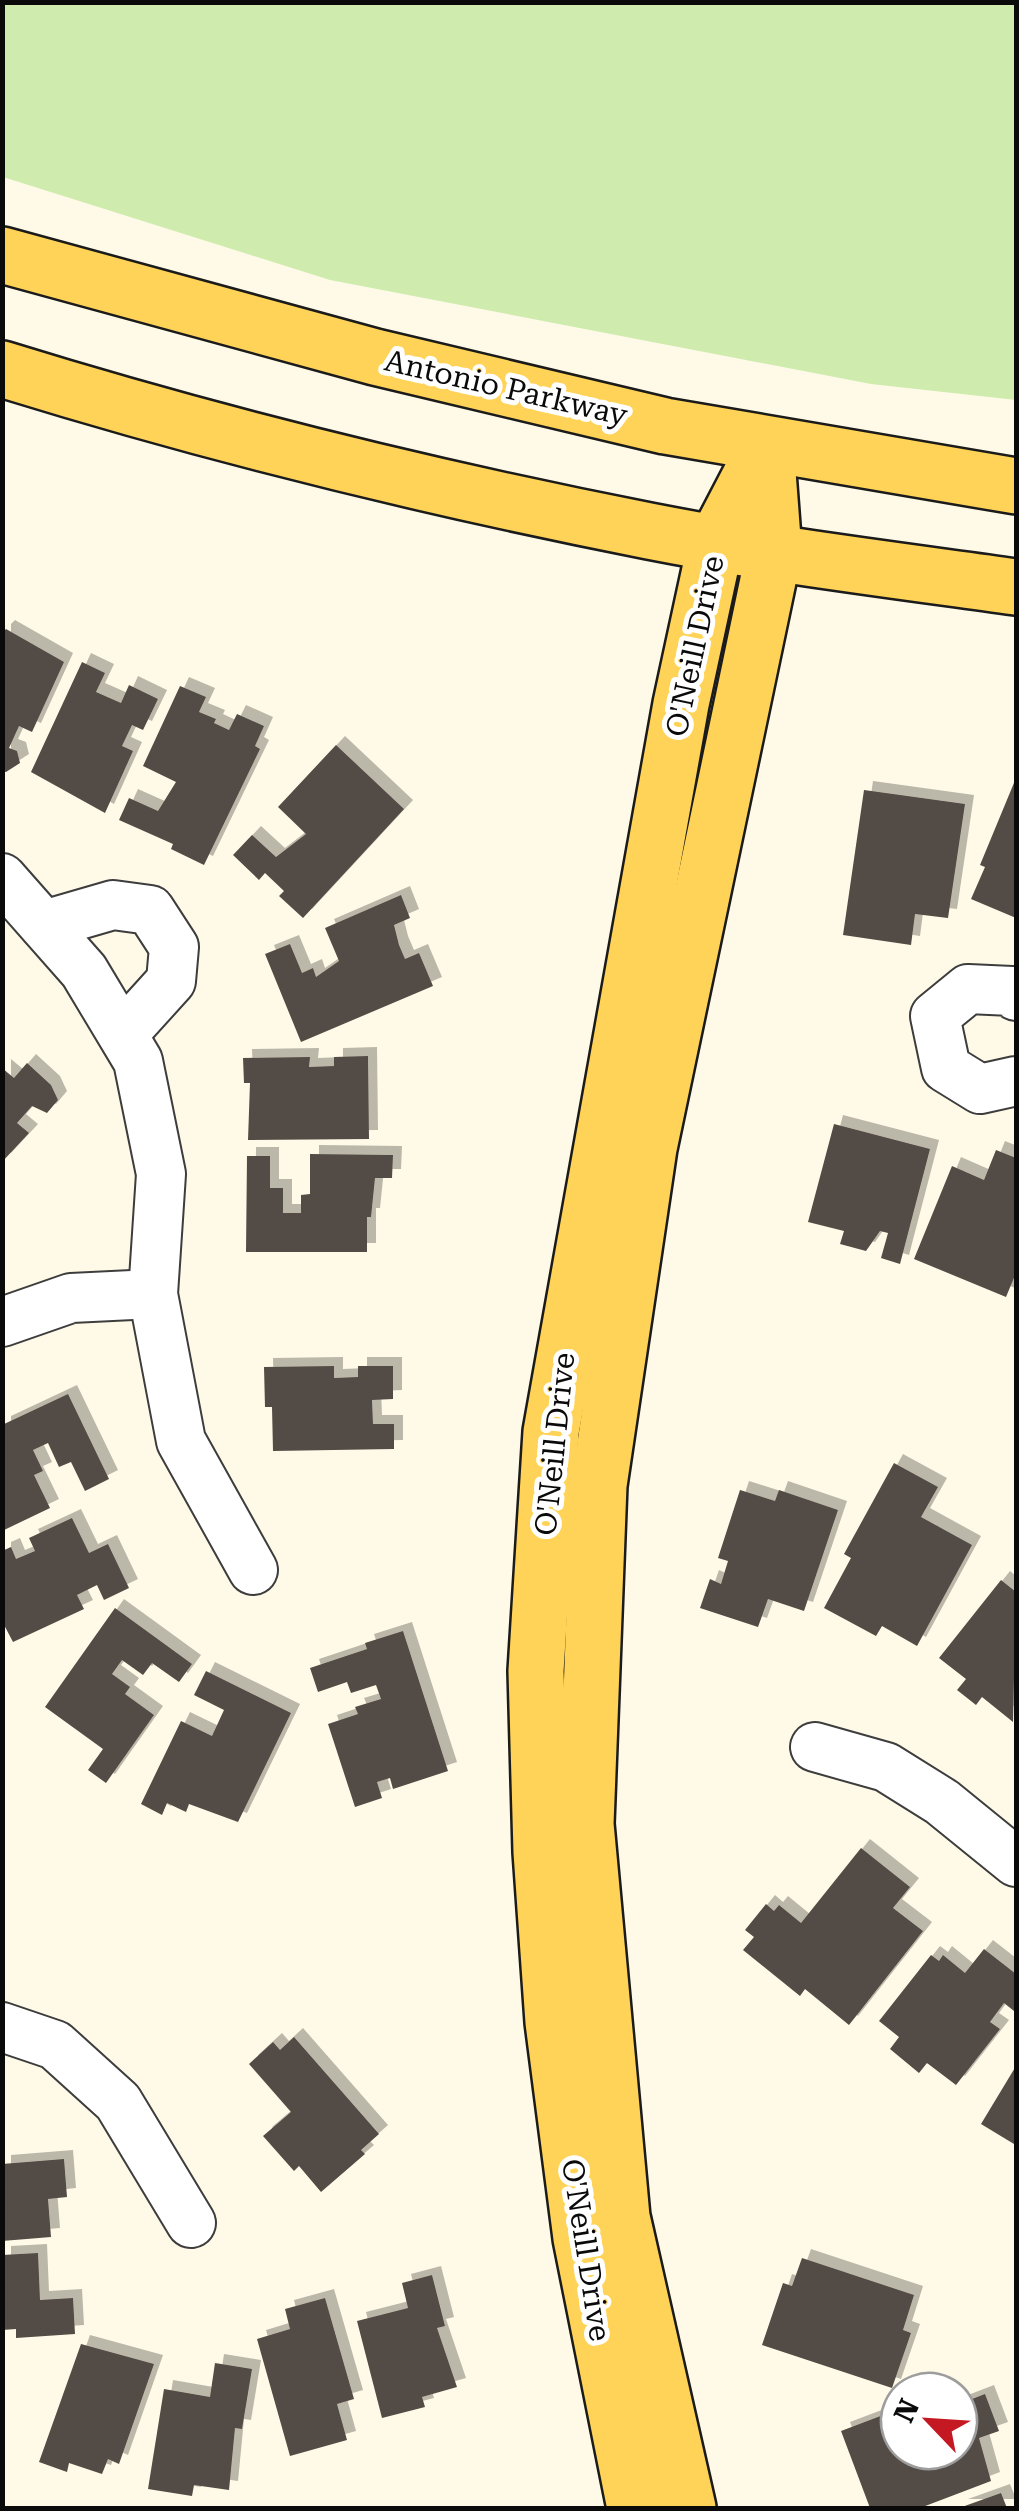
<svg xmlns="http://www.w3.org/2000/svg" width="1019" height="2511" font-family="'Roboto Serif',serif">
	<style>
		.green { fill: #cfecae }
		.building { fill: #534b45; filter: url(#shadow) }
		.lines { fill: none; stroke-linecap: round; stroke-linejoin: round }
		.minor-casing { stroke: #3d3d3d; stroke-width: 52 }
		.major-casing { stroke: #1b1b1b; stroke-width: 60 }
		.minor { stroke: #fff; stroke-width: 48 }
		.major { stroke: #ffd357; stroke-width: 55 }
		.labels { text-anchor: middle; stroke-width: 10; stroke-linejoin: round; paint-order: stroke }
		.street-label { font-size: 30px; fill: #0a0a0a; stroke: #fff }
	</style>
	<defs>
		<filter id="shadow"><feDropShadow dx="9" dy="-9" stdDeviation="0" flood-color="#0004"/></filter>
	</defs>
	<rect width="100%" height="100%" fill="#fffae7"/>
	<polygon class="green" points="3,2 1016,3 1016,400 871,384 330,280 3,177"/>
	<g class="building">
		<polygon points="6,629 64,662 32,732 19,726 9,748 17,751 20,763 6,772 2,771 2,633"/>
		<polygon points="82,662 105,673 96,692 121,703 129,685 158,699 143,730 132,725 122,746 133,751 105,813 31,772"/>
		<polygon points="180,686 206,697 199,712 216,719 214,723 229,730 237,714 264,726 255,746 260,749 204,865 171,849 173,844 119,820 129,798 158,811 176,782 143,766"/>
		<polygon points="336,745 404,809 303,918 279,896 284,891 265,873 259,880 233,855 252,835 276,857 306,834 278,807"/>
		<polygon points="1016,778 1016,918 971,899 985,867 980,865"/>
		<polygon points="864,790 965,804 948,918 915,914 911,945 843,935"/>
		<polygon points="401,895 410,918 394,925 399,945 405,959 419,953 433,986 301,1042 265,954 290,944 302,973 313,968 316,977 339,961 325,928"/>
		<polygon points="368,1056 369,1139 248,1140 250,1083 244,1083 243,1058 310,1057 309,1067 334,1066 334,1057"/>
		<polygon points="27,1063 51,1085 58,1100 47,1113 32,1106 17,1123 29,1133 2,1162 2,1068 14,1078"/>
		<polygon points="834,1124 930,1149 900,1264 881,1258 888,1233 880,1231 866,1251 840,1244 844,1231 808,1222"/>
		<polygon points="996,1150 1016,1158 1016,1273 1006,1297 914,1259 952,1166 984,1180"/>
		<polygon points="310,1154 393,1155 392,1178 375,1178 371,1217 367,1217 367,1252 246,1252 247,1156 270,1156 270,1188 283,1188 283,1213 301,1213 301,1195 310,1194"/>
		<polygon points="334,1366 334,1378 358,1377 358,1366 393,1366 393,1399 372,1400 373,1424 394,1424 394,1449 273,1451 272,1407 265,1407 264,1367"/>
		<polygon points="68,1394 109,1479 85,1491 71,1462 59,1467 48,1443 33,1450 43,1471 34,1475 50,1508 2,1531 2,1425"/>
		<polygon points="894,1463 938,1487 921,1517 972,1545 917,1646 882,1626 876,1636 824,1608 851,1558 844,1554"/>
		<polygon points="740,1490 775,1501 779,1490 838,1510 804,1611 768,1599 758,1627 700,1608 710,1579 721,1584 728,1561 718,1558"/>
		<polygon points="72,1518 89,1553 108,1544 129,1588 104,1600 97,1585 77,1595 84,1609 13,1642 2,1621 2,1551 11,1547 16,1559 35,1551 29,1538"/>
		<polygon points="1001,1580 1016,1592 1013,1722 982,1697 976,1705 957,1690 966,1679 939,1658"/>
		<polygon points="115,1608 192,1664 179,1682 152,1663 143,1675 122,1660 112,1674 130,1687 125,1694 154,1715 106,1783 88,1770 103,1749 45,1707"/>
		<polygon points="403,1631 448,1771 393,1789 390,1778 377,1782 382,1798 355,1807 328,1724 358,1714 355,1707 381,1699 376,1685 351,1693 347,1682 318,1692 310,1668 367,1649 365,1643"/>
		<polygon points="206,1671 291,1713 238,1822 189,1804 186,1812 167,1803 162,1815 141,1804 181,1721 212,1736 224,1710 194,1695"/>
		<polygon points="861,1848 910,1887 893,1908 923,1931 849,2025 805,1989 800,1996 743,1950 754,1937 745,1930 766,1904 774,1911 779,1905 801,1923"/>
		<polygon points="984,1949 1016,1974 1016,2008 1014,2011 1004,2003 990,2022 1000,2029 956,2085 927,2063 919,2073 890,2049 899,2037 879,2021 931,1955 939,1961 943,1955 965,1973"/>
		<polygon points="294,2037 379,2134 361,2150 365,2154 321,2192 299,2166 294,2171 263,2136 291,2112 249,2064 273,2042 280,2050"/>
		<polygon points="1016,2066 1016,2141 1014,2144 981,2124"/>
		<polygon points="64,2159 67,2197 48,2199 51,2237 2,2241 2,2164"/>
		<polygon points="38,2253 40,2300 73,2298 75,2334 16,2338 16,2329 2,2330 2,2255"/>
		<polygon points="802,2258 914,2295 903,2330 911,2333 892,2388 762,2345 783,2283 792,2286"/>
		<polygon points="432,2275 445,2326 437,2328 457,2387 422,2397 425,2407 382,2418 357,2321 408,2308 402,2283"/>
		<polygon points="325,2298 354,2399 337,2404 347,2440 290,2456 257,2339 290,2329 285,2309"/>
		<polygon points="81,2344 154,2364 119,2464 108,2459 102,2474 69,2463 67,2472 39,2462"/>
		<polygon points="215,2363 252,2369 242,2429 235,2428 229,2490 194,2485 192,2496 148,2489 164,2389 210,2397"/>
		<polygon points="985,2394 999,2431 979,2438 991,2481 920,2508 870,2508 841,2431 899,2409 899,2451 959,2451 959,2404"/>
		<polygon points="1001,2493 1007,2508 959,2508"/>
	</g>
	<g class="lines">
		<g class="minor-casing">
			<g id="minor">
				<polyline points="2,878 84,971 138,1061 161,1174 153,1294 181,1441 253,1570"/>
				<polyline points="44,925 113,905 150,910 174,947 171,981 123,1034"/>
				<polyline points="1016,996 1012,991 968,989 935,1016 946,1068 980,1089 1016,1081"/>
				<polyline points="2,1322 71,1298 153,1294"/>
				<polyline points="815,1747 886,1767 942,1802 1016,1862"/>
				<polyline points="2,2027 55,2045 118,2102 191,2223"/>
			</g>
		</g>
		<g class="major-casing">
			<g id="major">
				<polyline points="2,255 375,357 665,426 1016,486"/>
				<path d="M 2,369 C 215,435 431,488 649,531 C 771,555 894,570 1016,587"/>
				<polyline points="635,2508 581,2238 553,2022 541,1852 536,1671 551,1432 681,704 716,542 766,446"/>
				<polyline points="688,2508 622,2217 586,1824 599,1485 649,1148 774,552 766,446"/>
			</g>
		</g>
		<use href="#minor" class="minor"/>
		<use href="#major" class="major"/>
	</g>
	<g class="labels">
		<g class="street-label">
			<text transform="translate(506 388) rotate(13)" y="10">Antonio Parkway</text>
			<text transform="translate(695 646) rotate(-78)" y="10">O'Neill Drive</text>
			<text transform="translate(555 1444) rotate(-84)" y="10">O'Neill Drive</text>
			<text transform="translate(586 2250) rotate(81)" y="10">O'Neill Drive</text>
		</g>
	</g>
	<rect width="1019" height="2511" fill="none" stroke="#0a0a0a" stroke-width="10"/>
	<g transform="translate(929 2421) rotate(295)"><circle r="48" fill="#ffffff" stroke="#9d9d9d" stroke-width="2.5"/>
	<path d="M0-8L18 38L0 25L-18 38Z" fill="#c41823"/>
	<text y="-15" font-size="28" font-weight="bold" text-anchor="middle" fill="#0a0a0a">N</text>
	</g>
</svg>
